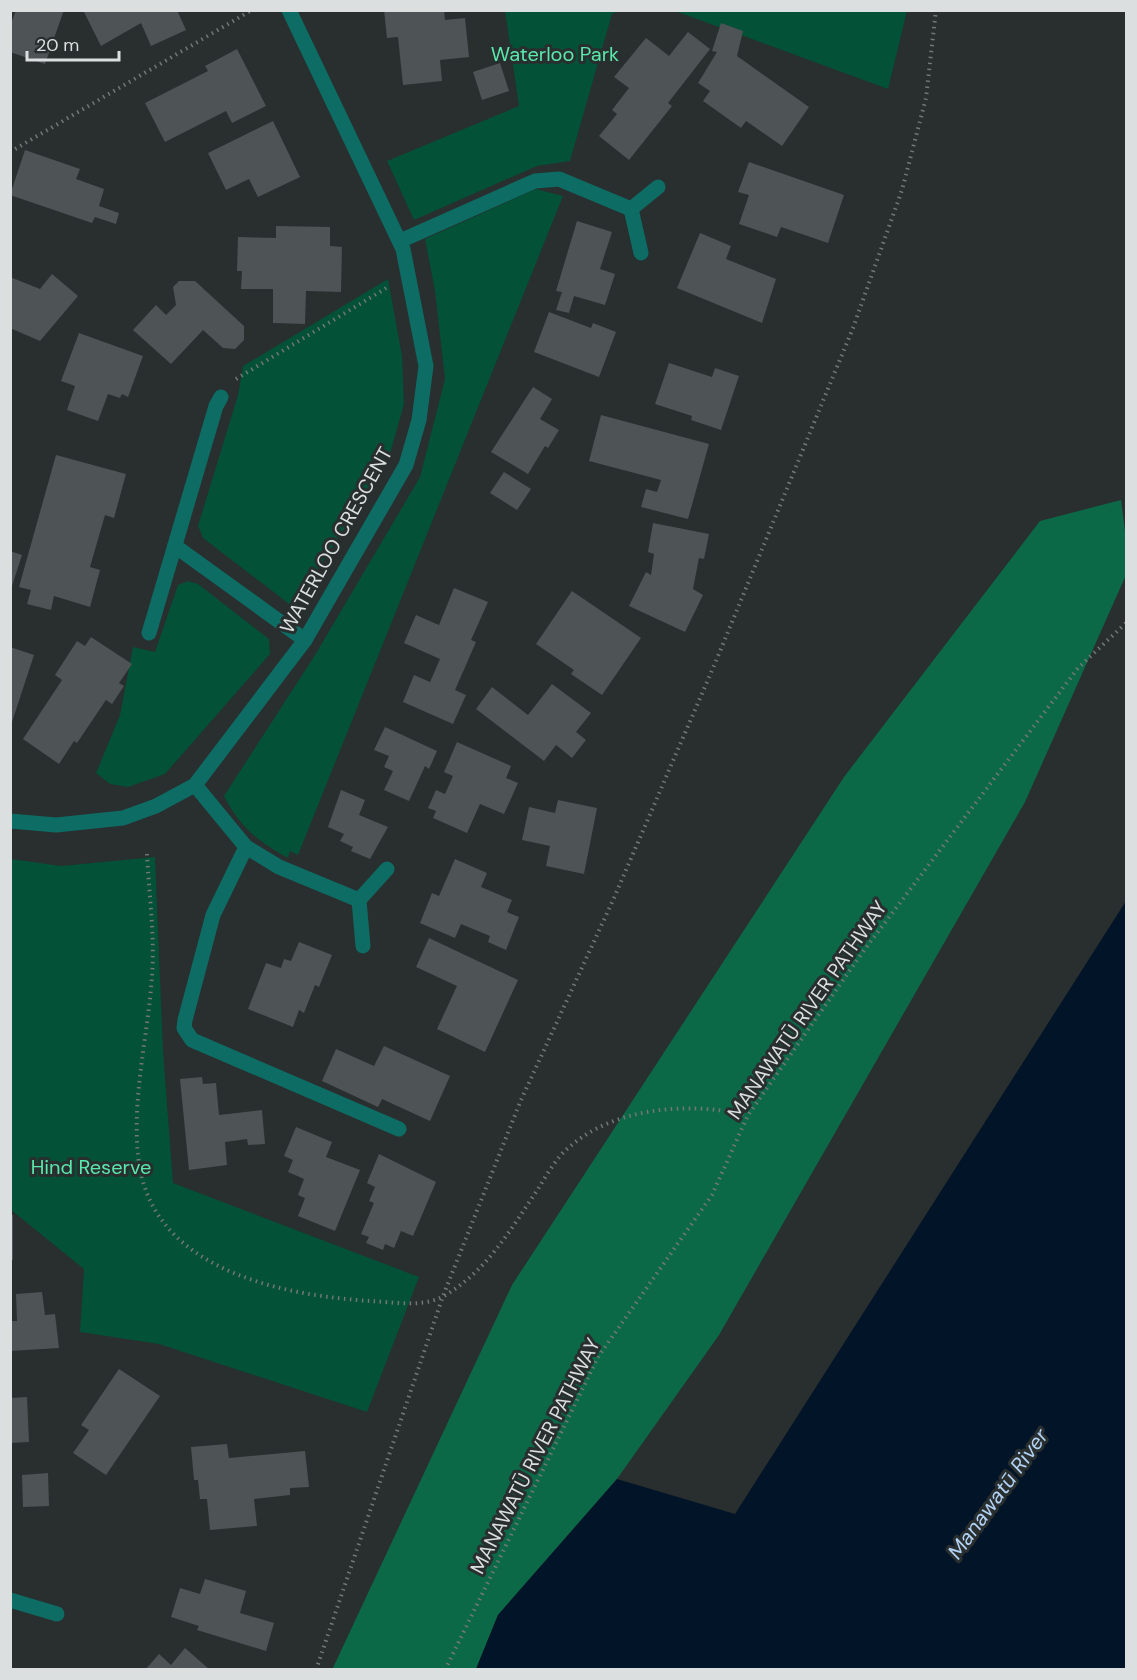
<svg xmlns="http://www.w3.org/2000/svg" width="1137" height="1680" font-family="'DM Sans',sans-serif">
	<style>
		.green { fill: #035136 }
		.forest { fill: #0c6948 }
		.water { fill: #021427 }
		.building { fill: #4e5355 }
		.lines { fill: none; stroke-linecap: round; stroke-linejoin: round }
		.path { stroke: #727777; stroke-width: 4; stroke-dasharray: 1.5 4.5; stroke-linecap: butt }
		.lane { stroke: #0d6c63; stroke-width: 15 }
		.street { stroke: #0d6c63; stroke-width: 15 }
		.labels { text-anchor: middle; stroke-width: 6; stroke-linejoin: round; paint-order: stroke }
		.park-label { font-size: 20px; fill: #59e9ad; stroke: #292e2f }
		.street-label { font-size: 20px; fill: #dbdfdf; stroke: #292e2f }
		.water-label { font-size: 21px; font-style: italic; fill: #b1d2f5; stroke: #292e2f }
	</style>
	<rect width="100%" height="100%" fill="#292e2f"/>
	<g class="green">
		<polygon points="505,11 619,11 612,14 570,161 537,166 414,220 387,161 519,106"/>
		<polygon points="675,11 907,11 888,89"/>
		<path d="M 536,189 L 563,196 L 298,855 L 290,851 L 288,858 C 258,841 240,828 224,796 L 315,655 L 420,477 L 445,379 L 435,291 L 425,239 Z"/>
		<polygon points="388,279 402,356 404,404 387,464 293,607 203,538 198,526 238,395 243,366"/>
		<polygon points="188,581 198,584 269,639 270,654 165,774 128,787 110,784 96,773 120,715 133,647 155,652 178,585"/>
		<polygon points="155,857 163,1051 173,1183 419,1277 367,1412 159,1344 80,1332 84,1269 11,1210 11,859 61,866"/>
	</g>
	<polygon class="forest" points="1121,500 1126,539 1126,575 1025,802 719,1335 617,1479 498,1615 476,1669 332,1670 512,1285 844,777 1040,521"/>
	<polygon class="water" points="1126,901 1126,1669 476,1669 498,1615 617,1479 735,1514"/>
	<g class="building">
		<polygon points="16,10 64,10 45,64 10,52 10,26"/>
		<polygon points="83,10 177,10 186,30 151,46 141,23 101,46"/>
		<polygon points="384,10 444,10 445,20 465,18 469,57 440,60 442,81 403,85 398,37 387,38"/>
		<polygon points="721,23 743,31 737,56 809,107 782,146 746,121 741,128 703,101 710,91 698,83 717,52 712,51"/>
		<polygon points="688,32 710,49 668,103 672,106 629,160 599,136 617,114 612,110 629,88 614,77 646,38 669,56"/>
		<polygon points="237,49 266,106 232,123 226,111 165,142 145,103 208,71 205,66"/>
		<polygon points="500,63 509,91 482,100 473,72"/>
		<polygon points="273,121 300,177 258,197 249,179 226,190 208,153"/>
		<polygon points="25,150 80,169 76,179 104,189 99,206 119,213 116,224 95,217 92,223 10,195"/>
		<polygon points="749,162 844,195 828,243 781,227 777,237 739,224 749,195 738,192"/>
		<polygon points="577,221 612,232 600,269 615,274 605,305 574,296 569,313 556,310 562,292 556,291"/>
		<polygon points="276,226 330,227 330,246 342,247 341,292 306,291 305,324 273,323 273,289 241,289 242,271 237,271 238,237 276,238"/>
		<polygon points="700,233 731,246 726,259 776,279 762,323 677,288"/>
		<polygon points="52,274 78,296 40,341 10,328 10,277 40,289"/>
		<polygon points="179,281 195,281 244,326 244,340 235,349 223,348 203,330 171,364 133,330 156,305 166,315 176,305 173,287"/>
		<polygon points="549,312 591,328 593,323 616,332 599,377 534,352"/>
		<polygon points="79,333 143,356 128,397 122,394 120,398 108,394 98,421 67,410 75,386 61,381"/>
		<polygon points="669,363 712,377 715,368 739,376 721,430 691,420 692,416 655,404"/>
		<polygon points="533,387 552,399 540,419 559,430 548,448 545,446 528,474 491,452"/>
		<polygon points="601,415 709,444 688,519 641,507 646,489 657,492 661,480 589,461"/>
		<polygon points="56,455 126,474 114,518 105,515 90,567 100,570 90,607 54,596 51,610 27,604 31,590 19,587"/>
		<polygon points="504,472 531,489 517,510 490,493"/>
		<polygon points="653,523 709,534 704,559 699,558 693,589 703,595 685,632 629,606 646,572 651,575 654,554 648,552"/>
		<polygon points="10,551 22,555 11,589 10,589"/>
		<polygon points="454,588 488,602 471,640 476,642 455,690 466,695 453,724 403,702 414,675 430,682 440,659 404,643 416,615 439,625"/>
		<polygon points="572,591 641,638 602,695 571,674 574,670 536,644"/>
		<polygon points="91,637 132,664 119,683 124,686 112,704 106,700 77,743 74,741 59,764 23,739 62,680 55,675 77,641 85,646"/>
		<polygon points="10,647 34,655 11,725 10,725"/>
		<polygon points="552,684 591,713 576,732 586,740 572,758 556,745 544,761 476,709 492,687 528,715"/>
		<polygon points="385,727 437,751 429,769 425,766 409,801 384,790 393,771 384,767 389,756 374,750"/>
		<polygon points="457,742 511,766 506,778 518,783 504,814 480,804 467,833 433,818 436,811 428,808 436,790 445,794 453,776 444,772"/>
		<polygon points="341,790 365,800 359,815 388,827 370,859 351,851 353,847 340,841 344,834 328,827"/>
		<polygon points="558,800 597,808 584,874 546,866 550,846 522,840 529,807 555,813"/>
		<polygon points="455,859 487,873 481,887 512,900 507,912 519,917 506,950 488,942 490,936 461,924 455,938 420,923 432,893 439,896"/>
		<polygon points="429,938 518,980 485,1052 437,1029 457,986 416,967"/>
		<polygon points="299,942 332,955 319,987 315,985 304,1013 299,1010 293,1027 248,1009 266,963 281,968 284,959 291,961"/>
		<polygon points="384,1046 450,1076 430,1121 382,1099 378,1107 322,1081 336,1049 374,1066"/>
		<polygon points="202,1077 203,1084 216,1083 219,1115 262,1110 265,1144 248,1145 247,1139 225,1142 227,1165 189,1170 180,1079"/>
		<polygon points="296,1127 332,1142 326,1157 360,1170 335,1231 298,1216 305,1198 298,1195 304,1179 288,1172 293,1160 284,1156"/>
		<polygon points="379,1154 436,1182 413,1236 401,1231 394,1248 385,1244 383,1250 366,1243 369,1237 361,1234 374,1203 369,1201 375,1187 367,1183"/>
		<rect x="10" y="1215" width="3" height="45"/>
		<polygon points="42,1292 45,1315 55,1314 59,1348 10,1351 10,1321 17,1321 16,1294"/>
		<polygon points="119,1369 160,1396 106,1475 73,1453 89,1430 81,1425"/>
		<polygon points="27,1397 29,1442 10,1443 10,1398"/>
		<polygon points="227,1444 229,1458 305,1451 309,1487 290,1488 290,1495 254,1499 257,1526 210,1530 207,1499 200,1499 198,1480 194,1480 191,1447"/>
		<polygon points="48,1473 49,1506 23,1507 22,1475"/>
		<polygon points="205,1579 246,1591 240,1613 274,1623 266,1651 197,1630 199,1626 171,1617 180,1588 200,1594"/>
		<polygon points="185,1648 210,1670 145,1670 159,1654 171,1665"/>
	</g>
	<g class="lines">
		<g class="path">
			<polyline points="10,152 252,10"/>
			<polyline points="236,379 388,287"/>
			<path d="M 147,854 C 149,894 155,936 152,976 C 148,1039 127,1117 142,1178 C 166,1273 288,1296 371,1301 C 394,1302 422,1308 444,1296 C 487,1271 511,1229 538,1189 C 546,1176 555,1160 566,1150 C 613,1106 689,1102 748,1115"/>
			<polyline points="316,1670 443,1296 521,1100 614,898 716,661 853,328 902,190 926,98 936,10"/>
			<polyline points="445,1670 598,1357 712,1195 748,1115 865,949 1078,668 1126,623"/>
		</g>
		<polyline class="lane" points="246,847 213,915 185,1020 184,1028 192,1040 399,1129"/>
		<g class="street">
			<polyline points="631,209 641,253"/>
			<polyline points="400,241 535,181 559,179 631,209 658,187"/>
			<polyline points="175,546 305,640"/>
			<polyline points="149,633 216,406 221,397"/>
			<polyline points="195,785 246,847 279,867 359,900 387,869"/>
			<polyline points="10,821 56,825 123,818 156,806 195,785 305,640 406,465 419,420 426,366 403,249 289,10"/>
			<polyline points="359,900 363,946"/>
			<polyline points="10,1600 57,1614"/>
		</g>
	</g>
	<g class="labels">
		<g class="park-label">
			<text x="555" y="61">Waterloo Park</text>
			<text x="91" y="1174">Hind Reserve</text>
		</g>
		<g class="street-label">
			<text transform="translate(336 540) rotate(-61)" y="7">WATERLOO CRESCENT</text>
			<text transform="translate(807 1010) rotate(-55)" y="7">MANAWATŪ RIVER PATHWAY</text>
			<text transform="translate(535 1456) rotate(-63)" y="7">MANAWATŪ RIVER PATHWAY</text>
		</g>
		<g class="water-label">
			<text transform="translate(998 1494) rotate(-54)" y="7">Manawatū River</text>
		</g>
	</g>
	<rect width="1137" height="1680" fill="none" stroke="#dbdfdf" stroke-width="24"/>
	<path d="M27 51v9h92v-9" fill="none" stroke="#dbdfdf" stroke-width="3"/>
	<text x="36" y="51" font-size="18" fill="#dbdfdf" stroke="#292e2f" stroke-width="4.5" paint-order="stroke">20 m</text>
</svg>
